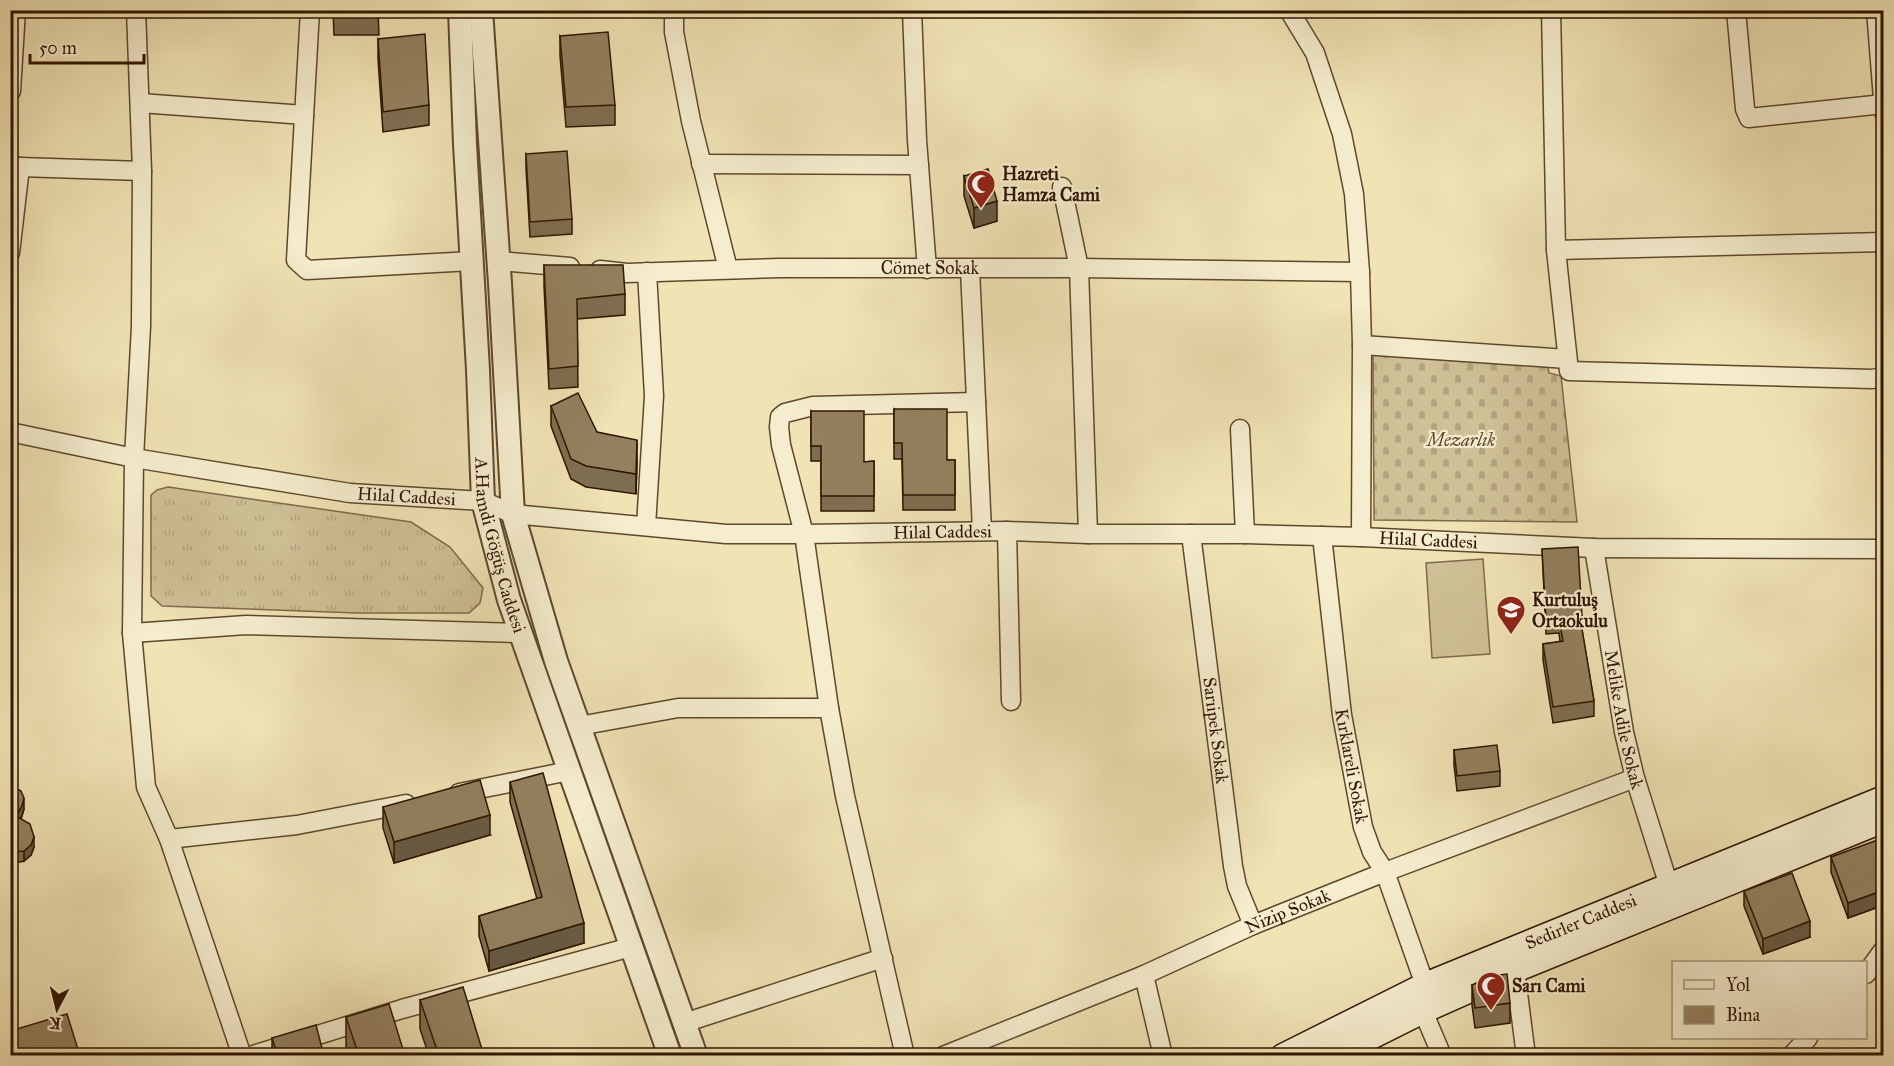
<svg xmlns="http://www.w3.org/2000/svg" width="1894" height="1066" font-family="'IM FELL Great Primer',serif">
	<style>
		.grass { fill: url(#grass-tufts); stroke: #7e6a4a; stroke-width: 1.5 }
		.cemetery { fill: url(#cemetery-stones); stroke: #7e6a4a; stroke-width: 1.5 }
		.pitch { fill: #cfc095; stroke: #7e6a4a; stroke-width: 1.5 }
		.lines { fill: none; stroke-linecap: round; stroke-linejoin: round }
		.minor-casing { stroke: #5e482d; stroke-width: 21 }
		.tertiary-casing { stroke: #5e482d; stroke-width: 26 }
		.secondary-casing { stroke: #2e1500; stroke-width: 27 }
		.minor { stroke: #f5edce; stroke-width: 18 }
		.tertiary { stroke: #f5edce; stroke-width: 22 }
		.secondary { stroke: #f5edce; stroke-width: 24 }
		.wall { fill: #7e6e51; stroke: #2e1500; stroke-width: 1.5 }
		.shaded-wall { fill: #675a42; stroke: #2e1500; stroke-width: 1.5 }
		.building { fill: #93805e; stroke: #2e1500; stroke-width: 1.5 }
		.labels { text-anchor: middle; stroke-width: 4.5; stroke-linejoin: round; paint-order: stroke }
		.poi-label { font-size: 18px; font-weight: bold; fill: #2e1500; stroke: #f5edce; text-anchor: start }
		.street-label { font-size: 18px; fill: #2e1500; stroke: #f5edce }
		.park-label { font-size: 18px; font-style: italic; fill: #5e482d; stroke: #f5edce }
	</style>
	<defs>
		<pattern id="grass-tufts" width="24" height="20" patternUnits="userSpaceOnUse" patternTransform="scale(1.5)"><rect width="24" height="20" fill="#cfc095"/><path d="M3 7l-1-3M5 7V3M7 7l1-3M15 17l-1-3M17 17v-4M19 17l1-3" fill="none" stroke="#b2a47f"/></pattern>
		<pattern id="cemetery-stones" width="16" height="16" patternUnits="userSpaceOnUse" patternTransform="scale(1.5)"><rect width="16" height="16" fill="#cfc095"/><path d="M2 7V4a2 2 0 0 1 4 0v3zM10 15v-3a2 2 0 0 1 4 0v3z" fill="#b2a47f"/></pattern>
	</defs>
	<rect width="100%" height="100%" fill="#f0e3b4"/>
	<filter id="stains"><feTurbulence type="fractalNoise" baseFrequency=".00333" numOctaves="4"/><feColorMatrix values="0 0 0 0 .2 0 0 0 0 .09 0 0 0 0 .02 0 0 0 .5 -.17"/></filter>
	<radialGradient id="worn" r=".72"><stop offset=".6" stop-color="#630" stop-opacity="0"/><stop offset="1" stop-color="#630" stop-opacity=".3"/></radialGradient>
	<polygon class="grass" points="168,487 411,522 450,547 483,588 480,603 469,613 357,613 162,606 151,596 151,495 157,490"/>
	<polygon class="cemetery" points="1373,355 1547,364 1549,373 1561,376 1577,522 1374,520"/>
	<polygon class="pitch" points="1483,559 1490,654 1432,658 1426,563"/>
	<g class="lines">
		<g class="minor-casing">
			<g id="minor">
				<polyline points="136,10 142,171 141,326 134,458 132,633 146,787 169,839 242,1056"/>
				<polyline points="310,10 296,260 307,270 472,261"/>
				<polyline points="674,10 674,32 691,121 728,269"/>
				<polyline points="912,10 917,140 927,269"/>
				<polyline points="1289,10 1315,53 1342,134 1354,194 1360,272 1362,345 1567,359"/>
				<polyline points="1551,10 1556,250 1569,371 1872,379 1884,377"/>
				<polyline points="1736,10 1745,109 1749,118 1884,104"/>
				<polyline points="1876,10 1884,112"/>
				<polyline points="11,91 16,10"/>
				<polyline points="140,103 304,115"/>
				<polyline points="701,164 919,165"/>
				<polyline points="10,166 20,167 10,253"/>
				<polyline points="20,167 142,171"/>
				<polyline points="1062,187 1079,268 1088,534"/>
				<polyline points="1556,250 1884,242"/>
				<polyline points="499,261 570,267"/>
				<polyline points="970,269 982,531"/>
				<path id="s1" d="M 600,270 L 627,273 L 780,268 L 1079,268 L 1360,272"/>
				<polyline points="1240,429 1245,534"/>
				<path id="s2" d="M 10,432 L 134,458 L 350,493 L 483,501 L 513,514 L 726,534 L 804,534 L 1007,531 L 1088,534 L 1245,534 L 1361,537 L 1594,548 L 1884,549"/>
				<polyline points="646,526 654,396 647,272"/>
				<polyline points="1007,531 1011,701"/>
				<path id="s3" d="M 1191,534 L 1233,866 L 1237,886 L 1253,925"/>
				<path id="s4" d="M 1322,536 L 1342,715 L 1363,827 L 1372,852 L 1385,872 L 1425,985"/>
				<polyline points="1361,537 1362,345"/>
				<path id="s5" d="M 1594,548 L 1624,732 L 1635,778 L 1669,886"/>
				<polyline points="132,633 246,625 520,633"/>
				<polyline points="579,726 678,708 829,708"/>
				<polyline points="459,793 569,771"/>
				<polyline points="169,839 297,825 406,804"/>
				<polyline points="1515,970 1526,1056"/>
				<polyline points="1866,974 1884,949"/>
				<polyline points="1144,975 1163,1056"/>
				<polyline points="1423,1011 1442,1056"/>
				<polyline points="684,1023 883,958"/>
				<polyline points="250,1056 402,1009 631,947"/>
				<polyline points="905,1056 845,796 829,708 804,534 781,445 779,427 780,417 785,413 813,406 976,402"/>
				<path id="s6" d="M 943,1056 L 1144,975 L 1253,925 L 1385,872 L 1635,778"/>
				<polyline points="1791,1056 1808,1038"/>
			</g>
		</g>
		<g class="tertiary-casing">
			<g id="tertiary">
				<path id="s7" d="M 460,10 L 465,144 L 478,370 L 483,501 L 509,600 L 670,1056"/>
				<polyline points="481,10 500,283 513,514 556,661 696,1056"/>
			</g>
		</g>
		<g class="secondary-casing">
			<g id="secondary">
				<path id="s8" d="M 1283,1056 L 1425,985 L 1884,798"/>
				<polyline points="1333,1056 1423,1011 1515,970 1884,820"/>
			</g>
		</g>
		<use href="#minor" class="minor"/>
		<use href="#tertiary" class="tertiary"/>
		<use href="#secondary" class="secondary"/>
	</g>
	<g class="wall">
		<polygon points="333,10 378,10 379,35 334,35"/>
		<polygon points="514,10 559,10 559,11 515,16"/>
		<polygon points="560,36 615,105 615,125 566,127 560,56"/>
		<polygon points="378,39 429,105 429,125 383,132 378,59"/>
		<polygon points="526,154 572,219 572,234 530,237 526,169"/>
		<polygon points="964,176 997,221 974,228 964,196"/>
		<polygon points="544,265 625,294 625,315 577,319 578,387 549,389 544,286"/>
		<polygon points="551,406 597,432 637,461 636,494 586,487 571,479 551,426"/>
		<polygon points="894,409 947,460 955,460 955,510 903,510 902,459 894,459"/>
		<polygon points="811,411 864,462 874,461 874,511 821,511 821,461 811,461"/>
		<polygon points="1542,549 1582,616 1582,630 1594,701 1594,716 1553,723 1543,660 1543,644 1560,642 1559,633 1546,634"/>
		<polygon points="1454,750 1500,771 1500,786 1457,791 1454,765"/>
		<polygon points="510,782 584,943 489,971 479,936 479,916 537,899 510,802"/>
		<polygon points="10,785 24,809 21,819 34,847 31,855 24,861 15,863 10,860"/>
		<polygon points="383,807 490,835 394,863 383,828"/>
		<polygon points="1884,840 1884,905 1848,918 1831,872 1831,857"/>
		<polygon points="1744,891 1810,937 1763,954 1744,906"/>
		<polygon points="1472,985 1510,1003 1510,1023 1475,1028 1472,1005"/>
		<polygon points="420,1000 484,1056 429,1056 420,1029"/>
		<polygon points="346,1017 405,1056 349,1056 346,1047"/>
		<polygon points="272,1038 324,1056 272,1056"/>
	</g>
	<g class="shaded-wall">
		<polygon points="997,201 997,221 974,228 974,208"/>
		<polygon points="637,440 637,461 636,494 636,474"/>
		<polygon points="13,718 13,734 10,735 10,719"/>
		<polygon points="15,749 14,765 10,769 10,759"/>
		<polygon points="24,798 24,809 22,816 16,826 16,816"/>
		<polygon points="490,815 490,835 394,863 394,842"/>
		<polygon points="34,837 34,847 31,855 24,861 24,851"/>
		<polygon points="1884,890 1884,905 1848,918 1848,903"/>
		<polygon points="1810,921 1810,937 1763,954 1763,939"/>
		<polygon points="584,923 584,943 489,971 489,951"/>
	</g>
	<g class="building">
		<polygon points="334,10 378,10 379,15 334,15"/>
		<polygon points="608,32 615,105 566,107 560,36"/>
		<polygon points="425,34 429,105 383,112 378,39"/>
		<polygon points="567,151 572,219 530,222 526,154"/>
		<polygon points="988,169 997,201 974,208 964,176"/>
		<polygon points="544,265 623,265 625,294 577,299 578,366 549,369"/>
		<polygon points="578,393 597,432 637,440 636,474 586,466 571,459 551,406"/>
		<polygon points="894,409 947,409 947,460 955,460 955,495 903,495 902,443 894,443"/>
		<polygon points="811,411 864,411 864,462 874,461 874,496 821,496 821,446 811,446"/>
		<polygon points="1578,547 1582,616 1580,617 1594,701 1553,707 1543,644 1563,641 1559,618 1546,619 1542,549"/>
		<polygon points="10,741 13,744 15,749 14,755 10,759"/>
		<polygon points="1497,745 1500,771 1457,776 1454,750"/>
		<polygon points="543,773 584,923 489,951 479,916 542,897 510,782"/>
		<polygon points="480,780 490,815 394,842 383,807"/>
		<polygon points="10,785 21,791 24,798 22,806 16,816 30,824 34,837 31,845 24,851 15,852 10,850"/>
		<polygon points="1883,838 1884,840 1884,890 1848,903 1831,857"/>
		<polygon points="1792,873 1810,921 1763,939 1744,891"/>
		<polygon points="1507,974 1510,1003 1475,1008 1472,985 1491,976"/>
		<polygon points="463,987 484,1056 439,1056 420,1000"/>
		<polygon points="389,1004 405,1056 359,1056 346,1017"/>
		<polygon points="67,1014 80,1056 10,1056 10,1031"/>
		<polygon points="316,1025 324,1056 278,1056 272,1038"/>
	</g>
	<defs>
		<g id="mosque-pin" transform="scale(1.5)"><path d="M0 17L-7.5 6A9.5 9.5 0 1 1 7.5 6Z" fill="#8f2418" stroke="#f5edce"/><path d="M3.5-4.9A6 6 0 1 0 3.5 4.9A5 5 0 1 1 3.5-4.9Z" fill="#fff"/></g>
		<g id="school-pin" transform="scale(1.5)"><path d="M0 17L-7.5 6A9.5 9.5 0 1 1 7.5 6Z" fill="#8f2418" stroke="#f5edce"/><path d="M0-5L7-2L0 1L-7-2ZM-4 1L0 2.5L4 1V4Q0 6-4 4Z" fill="#fff"/></g>
	</defs>
	<g fill-rule="evenodd">
		<use href="#mosque-pin" x="981" y="184"/>
		<use href="#school-pin" x="1511" y="610"/>
		<use href="#mosque-pin" x="1491" y="986"/>
	</g>
	<g class="labels">
		<g class="poi-label">
			<text x="1002" y="180">Hazreti<tspan x="1002" dy="21">Hamza Cami</tspan></text>
			<text x="1532" y="606">Kurtuluş<tspan x="1532" dy="21">Ortaokulu</tspan></text>
			<text x="1512" y="992">Sarı Cami</text>
		</g>
		<g class="street-label">
			<text dy="6" stroke="none"><textPath href="#s1" startOffset="330">Cömet Sokak</textPath></text>
			<text dy="6" stroke="none"><textPath href="#s2" startOffset="402">Hilal Caddesi</textPath></text>
			<text dy="6" stroke="none"><textPath href="#s2" startOffset="942">Hilal Caddesi</textPath></text>
			<text dy="6" stroke="none"><textPath href="#s2" startOffset="1428">Hilal Caddesi</textPath></text>
			<text dy="6" stroke="none"><textPath href="#s7" startOffset="538">A.Hamdi Göğüş Caddesi</textPath></text>
			<text dy="6" stroke="none"><textPath href="#s5" startOffset="174">Melike Adile Sokak</textPath></text>
			<text dy="6" stroke="none"><textPath href="#s3" startOffset="198">Sarıipek Sokak</textPath></text>
			<text dy="6" stroke="none"><textPath href="#s4" startOffset="232">Kırklareli Sokak</textPath></text>
			<text dy="6" stroke="none"><textPath href="#s6" startOffset="374">Nizip Sokak</textPath></text>
			<text dy="6" stroke="none"><textPath href="#s8" startOffset="327">Sedirler Caddesi</textPath></text>
		</g>
		<g class="park-label">
			<text x="1461" y="446">Mezarlık</text>
		</g>
	</g>
	<rect width="1894" height="1066" fill="none" stroke="#f0e3b4" stroke-width="36"/>
	<rect x="12" y="12" width="1870" height="1042" fill="none" stroke="#2e1500" stroke-width="3"/>
	<rect x="18" y="18" width="1858" height="1030" fill="none" stroke="#2e1500" stroke-width="1.5"/>
	<rect x="1672" y="961" width="195" height="78" fill="#f5edce" stroke="#a5977c" stroke-width="1.5"/>
	<rect x="1684" y="980" width="30" height="9" fill="#f5edce" stroke="#a5977c" stroke-width="1.5"/>
	<text x="1726" y="991" font-size="18" fill="#2e1500">Yol</text>
	<rect x="1684" y="1006" width="30" height="18" fill="#93805e" stroke="#a5977c" stroke-width="1.5"/>
	<text x="1726" y="1021" font-size="18" fill="#2e1500">Bina</text>
	<g transform="translate(57 1009) rotate(187)" stroke="#f5edce" stroke-width="4.5" paint-order="stroke">
	<path d="M0-4.5L10 22L0 15L-10 22Z" fill="#2e1500"/>
	<text y="-9" font-size="16" font-weight="bold" text-anchor="middle" fill="#2e1500">K</text>
	</g>
	<path d="M30 54v9h114v-9" fill="none" stroke="#2e1500" stroke-width="3"/>
	<text x="39" y="54" font-size="18" fill="#2e1500" stroke="#f5edce" stroke-width="4.5" paint-order="stroke">50 m</text>
	<rect width="100%" height="100%" filter="url(#stains)"/>
	<rect width="100%" height="100%" fill="url(#worn)"/>
</svg>
